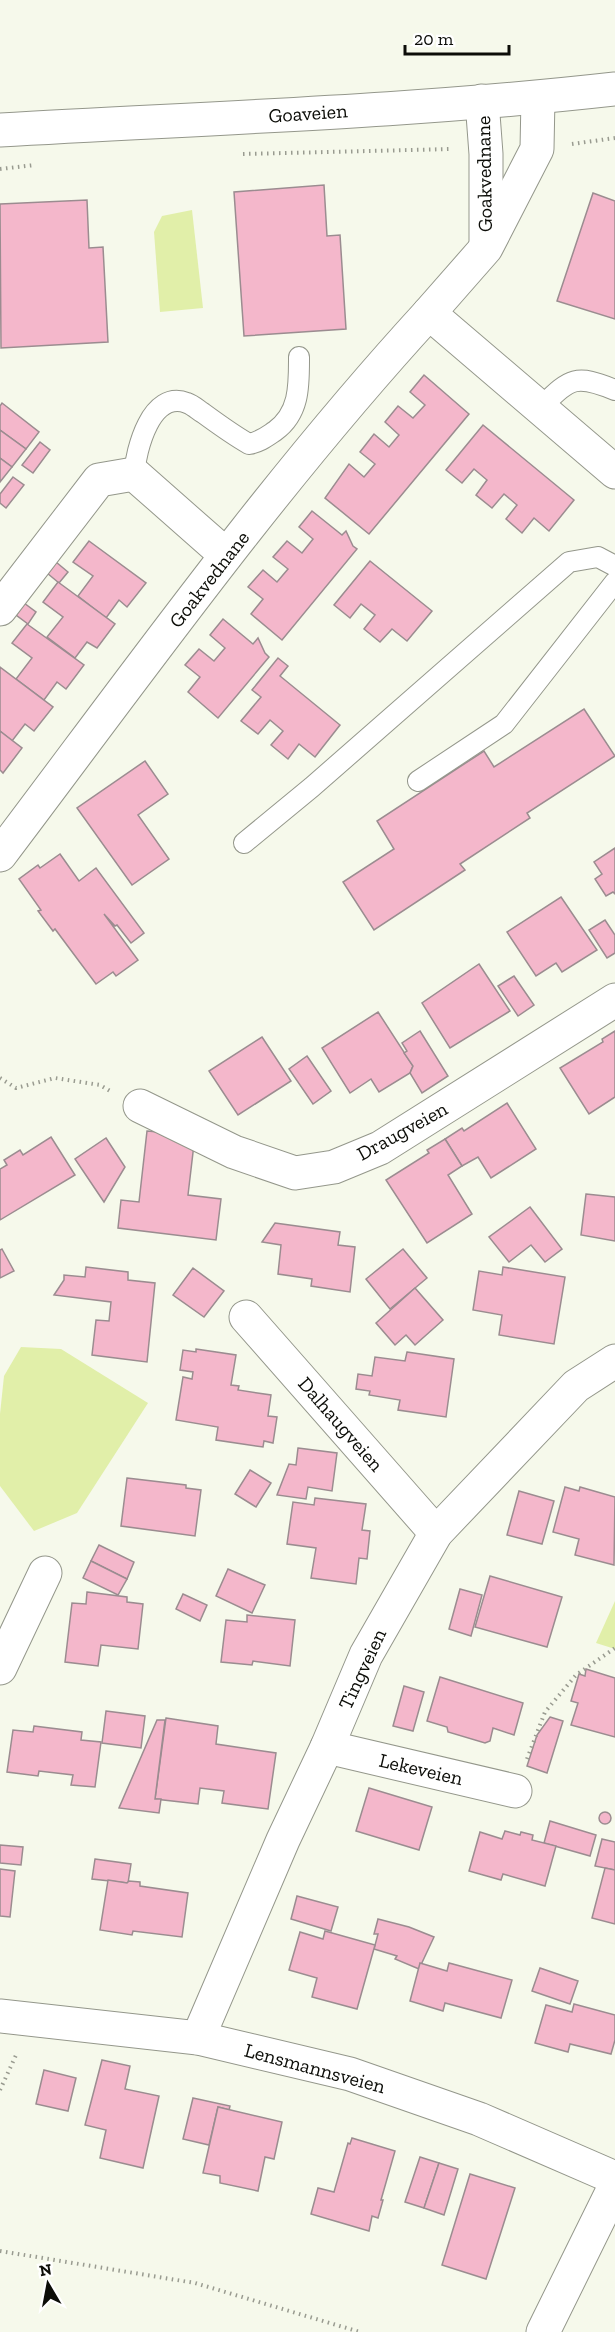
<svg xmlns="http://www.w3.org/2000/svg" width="615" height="2332" font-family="'Zilla Slab',serif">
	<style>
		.green { fill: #e1efa9 }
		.building { fill: #f4b7cb; stroke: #9b8c90; stroke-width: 1.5 }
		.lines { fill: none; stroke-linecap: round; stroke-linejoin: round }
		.lane-casing { stroke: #94978b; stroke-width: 22 }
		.street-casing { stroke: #94978b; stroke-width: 35 }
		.secondary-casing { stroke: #94978b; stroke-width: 35 }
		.path { stroke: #999b90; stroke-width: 4; stroke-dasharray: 1.5 4.5; stroke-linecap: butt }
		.lane { stroke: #fff; stroke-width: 20 }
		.street { stroke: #fff; stroke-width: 33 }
		.secondary { stroke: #fff; stroke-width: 33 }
		.labels { text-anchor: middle; stroke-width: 4.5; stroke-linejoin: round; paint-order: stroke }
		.street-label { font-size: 20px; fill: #0c0d08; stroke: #fff }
	</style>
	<rect width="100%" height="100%" fill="#f6f9eb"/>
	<g class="green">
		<polygon points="192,210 203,308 160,312 154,232 162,216"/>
		<polygon points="21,1347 61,1349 148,1403 77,1513 34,1531 0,1486 0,1414 4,1376"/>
		<polygon points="615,1601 615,1649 596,1643"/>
	</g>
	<g class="building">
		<polygon points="324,185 327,236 340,235 346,329 244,336 234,192"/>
		<polygon points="593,193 615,201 615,319 557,301"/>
		<polygon points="87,200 89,248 103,247 108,342 1,348 0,204"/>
		<polygon points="424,375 469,414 369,534 325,498 349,464 364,477 375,464 360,452 374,434 389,447 399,435 385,422 398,406 413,418 425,405 410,392"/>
		<polygon points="2,403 39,432 26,449 0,430 0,406"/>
		<polygon points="483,425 574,500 549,531 534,518 522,533 506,519 517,505 504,494 492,508 476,495 487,480 474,469 462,483 446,470"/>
		<polygon points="0,430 26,449 12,467 0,458"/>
		<polygon points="40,442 50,450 33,473 22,465"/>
		<polygon points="0,458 12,467 0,482"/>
		<polygon points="13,477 24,485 6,508 0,503 0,494"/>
		<polygon points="312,511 342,535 346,531 353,546 357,549 282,640 251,614 263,599 248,587 263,570 277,582 288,569 273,557 287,541 302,553 313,539 299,527"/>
		<polygon points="89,541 146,583 127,607 119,600 106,618 78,596 93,576 73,562"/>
		<polygon points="370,561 432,611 407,641 392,629 380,642 364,629 375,615 361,604 350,618 334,605"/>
		<polygon points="56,562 68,572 59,583 47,573"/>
		<polygon points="58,582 115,624 97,648 87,642 75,658 47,637 63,617 43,602"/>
		<polygon points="24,603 36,612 28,624 16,615"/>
		<polygon points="223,619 253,644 258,638 265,653 269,657 218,718 188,692 200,677 185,665 199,649 214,661 225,648 210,635"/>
		<polygon points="27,624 84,665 66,689 57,682 44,700 16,679 32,658 12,643"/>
		<polygon points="278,658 288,666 280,676 340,725 315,757 299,744 288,759 271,745 283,731 270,720 258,734 241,721 261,697 252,690"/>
		<polygon points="0,667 53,707 34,731 25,724 12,741 0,731"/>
		<polygon points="584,709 615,756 527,813 530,818 460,864 465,870 374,930 343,882 394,849 377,821 484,751 494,767"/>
		<polygon points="0,731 22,748 3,773 0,770"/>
		<polygon points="145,761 168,794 138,815 169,859 132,885 77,808"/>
		<polygon points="615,848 615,894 613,892 606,896 595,879 602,874 594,862"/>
		<polygon points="60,854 79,881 96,868 144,933 131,943 117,925 115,926 104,914 138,960 116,976 113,972 96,984 55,929 53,931 38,911 41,910 19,879 38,865 40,868"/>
		<polygon points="561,897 597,950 562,972 556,963 536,976 507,932"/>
		<polygon points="605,920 615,935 615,953 607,958 589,930"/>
		<polygon points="479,964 510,1011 450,1048 422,1003"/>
		<polygon points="514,976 534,1005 518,1016 498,986"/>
		<polygon points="378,1012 413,1066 410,1073 379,1092 371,1079 350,1093 322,1048"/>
		<polygon points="420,1031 448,1076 422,1093 410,1073 413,1066 404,1053 407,1051 402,1043"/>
		<polygon points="615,1031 615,1097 589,1114 560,1068 603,1042 602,1039"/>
		<polygon points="262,1037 291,1081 238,1115 209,1071"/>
		<polygon points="307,1056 331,1091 313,1104 289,1069"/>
		<polygon points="507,1103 536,1149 491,1178 478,1157 462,1166 445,1139 462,1128 464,1131"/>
		<polygon points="147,1131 170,1133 194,1144 188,1195 221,1199 216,1240 118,1228 121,1200 139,1202"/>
		<polygon points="51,1137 75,1175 0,1220 0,1169 7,1165 4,1160 20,1150 23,1155"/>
		<polygon points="106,1138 125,1167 104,1202 75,1159"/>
		<polygon points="445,1139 462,1166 448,1175 472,1214 427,1243 386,1180 429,1153 427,1150"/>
		<polygon points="586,1194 615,1197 615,1241 581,1235"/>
		<polygon points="530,1207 562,1249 545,1262 531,1245 509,1262 489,1237"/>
		<polygon points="275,1223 340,1232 338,1245 355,1247 350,1292 311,1286 312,1279 278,1274 281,1245 262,1242"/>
		<polygon points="2,1249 14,1271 0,1278 0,1250"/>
		<polygon points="403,1249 427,1278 390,1309 366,1279"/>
		<polygon points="86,1267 128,1272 128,1280 155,1283 147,1362 92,1355 96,1320 109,1321 111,1302 54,1295 64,1280 64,1275 85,1277"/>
		<polygon points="503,1267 565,1277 554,1344 499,1335 502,1315 473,1310 479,1271 502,1275"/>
		<polygon points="193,1268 224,1291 204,1317 173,1295"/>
		<polygon points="415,1288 443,1320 415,1345 406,1335 395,1345 376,1323"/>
		<polygon points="196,1349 236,1355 231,1385 239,1386 238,1390 271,1395 268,1416 277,1417 273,1443 264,1441 263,1447 216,1440 218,1427 176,1420 183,1377 192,1379 193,1372 180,1370 183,1350 196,1352"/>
		<polygon points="407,1352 454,1359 446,1417 398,1410 400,1400 369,1395 370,1391 356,1389 358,1374 372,1376 375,1357 405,1361"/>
		<polygon points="298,1448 337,1453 332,1491 308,1487 306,1499 277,1495 289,1464 296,1465"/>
		<polygon points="250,1470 271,1483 256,1507 235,1494"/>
		<polygon points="127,1478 186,1485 186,1488 201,1490 195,1536 121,1526"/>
		<polygon points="565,1487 579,1491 580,1487 615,1497 614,1565 575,1555 579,1539 553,1532"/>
		<polygon points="519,1491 554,1501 542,1544 507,1535"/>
		<polygon points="315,1498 366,1504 362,1530 370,1531 367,1559 359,1558 356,1584 311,1578 316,1548 287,1544 293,1502 314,1505"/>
		<polygon points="99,1545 134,1562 127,1579 91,1561"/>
		<polygon points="91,1561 127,1579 118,1595 83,1578"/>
		<polygon points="228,1569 265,1585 252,1613 216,1596"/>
		<polygon points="490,1576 562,1597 547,1647 475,1627"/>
		<polygon points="460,1589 482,1595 471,1636 449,1629"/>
		<polygon points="87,1592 127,1597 127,1602 143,1604 138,1649 101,1645 98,1666 65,1662 72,1603 86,1604"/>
		<polygon points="183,1594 207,1605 200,1621 176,1609"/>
		<polygon points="247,1615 295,1620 290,1666 253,1661 252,1665 221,1662 226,1620 247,1622"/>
		<polygon points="586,1669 615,1678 615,1737 571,1725 578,1703 571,1701 579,1674 585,1676"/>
		<polygon points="440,1677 523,1703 514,1735 493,1728 490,1741 485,1743 448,1732 447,1727 427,1721"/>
		<polygon points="404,1686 424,1692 413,1731 393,1726"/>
		<polygon points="106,1711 145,1716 141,1748 102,1743"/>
		<polygon points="550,1717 563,1721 547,1773 527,1766 537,1735"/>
		<polygon points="166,1718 218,1726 216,1744 276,1753 268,1809 222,1803 224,1791 200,1788 198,1804 155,1799"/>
		<polygon points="157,1720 165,1720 155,1799 161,1799 159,1813 119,1808"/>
		<polygon points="34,1726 82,1732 81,1740 101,1742 95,1787 71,1785 73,1775 39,1771 38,1776 7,1772 13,1730 33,1732"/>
		<polygon points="369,1788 432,1807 419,1850 356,1831"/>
		<circle cx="605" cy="1818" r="6"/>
		<polygon points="550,1821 596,1835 590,1856 544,1843"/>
		<polygon points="505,1831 520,1835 521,1832 533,1835 532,1840 556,1846 545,1886 503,1874 501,1880 469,1871 480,1832 502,1839"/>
		<polygon points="602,1839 615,1842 615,1870 595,1866"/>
		<polygon points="0,1845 23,1847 21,1865 0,1863"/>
		<polygon points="95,1859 131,1864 128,1883 92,1879"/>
		<polygon points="605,1868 615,1870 615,1924 592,1918"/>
		<polygon points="0,1869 15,1871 10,1917 0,1916"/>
		<polygon points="108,1880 127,1883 129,1881 140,1882 140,1886 188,1893 182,1937 133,1931 132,1935 100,1930"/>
		<polygon points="297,1896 338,1907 331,1931 291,1919"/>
		<polygon points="378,1919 409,1927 434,1937 419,1969 395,1959 397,1956 374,1949 378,1934 374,1934"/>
		<polygon points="325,1931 375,1945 357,2009 312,1997 317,1978 289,1970 300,1932 323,1939"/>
		<polygon points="420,1963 447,1971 449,1963 512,1980 501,2018 445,2003 443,2011 410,2001"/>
		<polygon points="540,1968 578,1981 570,2004 532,1991"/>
		<polygon points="574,2004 615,2015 615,2040 611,2054 570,2044 568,2052 535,2043 546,2005 572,2012"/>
		<polygon points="102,2060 130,2066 125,2089 159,2096 143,2168 100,2158 106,2130 85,2125"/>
		<polygon points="44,2070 76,2078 68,2111 36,2104"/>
		<polygon points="193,2098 230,2106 229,2110 218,2107 209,2145 183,2139"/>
		<polygon points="218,2107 282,2122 274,2159 265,2157 258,2191 220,2183 220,2176 203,2173"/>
		<polygon points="352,2138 395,2151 381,2200 383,2200 378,2218 372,2216 369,2231 311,2214 318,2188 334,2192 348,2143 350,2144"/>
		<polygon points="420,2157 439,2163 424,2208 405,2202"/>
		<polygon points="439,2163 458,2169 444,2215 424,2208"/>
		<polygon points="470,2174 515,2188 486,2279 442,2265"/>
	</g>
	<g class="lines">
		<g class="lane-casing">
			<g id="lane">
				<path d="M 540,408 C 570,379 574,373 615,390"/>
				<path d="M 134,474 C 136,450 151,389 187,403 C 193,405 198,410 203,413 C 218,424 233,435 249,444 C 260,442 266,437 275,431 C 300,413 299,385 299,357"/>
				<polyline points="418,781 504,724 615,582"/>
				<polyline points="244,843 312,787 569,562 598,557 615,566"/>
			</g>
		</g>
		<g class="street-casing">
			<g id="street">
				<polyline points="538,98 537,149 486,248 429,313 615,472"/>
				<polyline points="482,101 486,154 486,243"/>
				<polyline points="0,609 99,480 134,474 226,555"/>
				<path d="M 0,855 C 139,671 273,483 429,313"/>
				<polyline points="140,1106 234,1152 295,1173 334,1167 380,1148 615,1000"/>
				<polyline points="246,1317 436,1533"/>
				<polyline points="0,1668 45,1573"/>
				<polyline points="327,1747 515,1791"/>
				<polyline points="0,2016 198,2038 350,2074 479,2119 615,2178"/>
				<polyline points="198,2038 283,1840 327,1747 366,1655 436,1533 576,1386 615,1361"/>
				<polyline points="543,2332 615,2186"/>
			</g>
		</g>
		<g class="secondary-casing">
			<path id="secondary" d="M 0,130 C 205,118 411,112 615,89"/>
		</g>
		<g class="path">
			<polyline points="572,144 615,138"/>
			<polyline points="243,154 452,149"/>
			<polyline points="0,169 35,165"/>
			<polyline points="0,1078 16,1088 55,1078 100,1085 110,1091"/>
			<polyline points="527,1759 545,1712 576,1675 615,1648"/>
			<polyline points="0,2090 17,2053"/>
			<polyline points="0,2251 195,2283 360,2332"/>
		</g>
		<use href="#lane" class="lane"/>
		<use href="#street" class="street"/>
		<use href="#secondary" class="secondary"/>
	</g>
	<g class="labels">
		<g class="street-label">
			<text transform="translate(308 113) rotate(-4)" y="7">Goaveien</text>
			<text transform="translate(484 174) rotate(-91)" y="7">Goakvednane</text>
			<text transform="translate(209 579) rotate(-52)" y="7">Goakvednane</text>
			<text transform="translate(402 1131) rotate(-29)" y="7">Draugveien</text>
			<text transform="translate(341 1424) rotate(49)" y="7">Dalhaugveien</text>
			<text transform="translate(362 1669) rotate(-65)" y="7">Tingveien</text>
			<text transform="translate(421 1769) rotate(13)" y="7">Lekeveien</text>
			<text transform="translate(315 2068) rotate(15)" y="7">Lensmannsveien</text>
		</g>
	</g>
	<g transform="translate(48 2284) rotate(350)" stroke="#ffffff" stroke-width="4.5" paint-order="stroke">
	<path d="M0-4.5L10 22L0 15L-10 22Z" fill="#0c0d08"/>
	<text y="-9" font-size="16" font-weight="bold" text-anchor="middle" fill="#0c0d08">N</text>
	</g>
	<path d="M405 45v9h104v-9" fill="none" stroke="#0c0d08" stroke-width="3"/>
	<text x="414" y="45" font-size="18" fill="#0c0d08" stroke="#ffffff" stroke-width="4.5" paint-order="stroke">20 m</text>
</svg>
